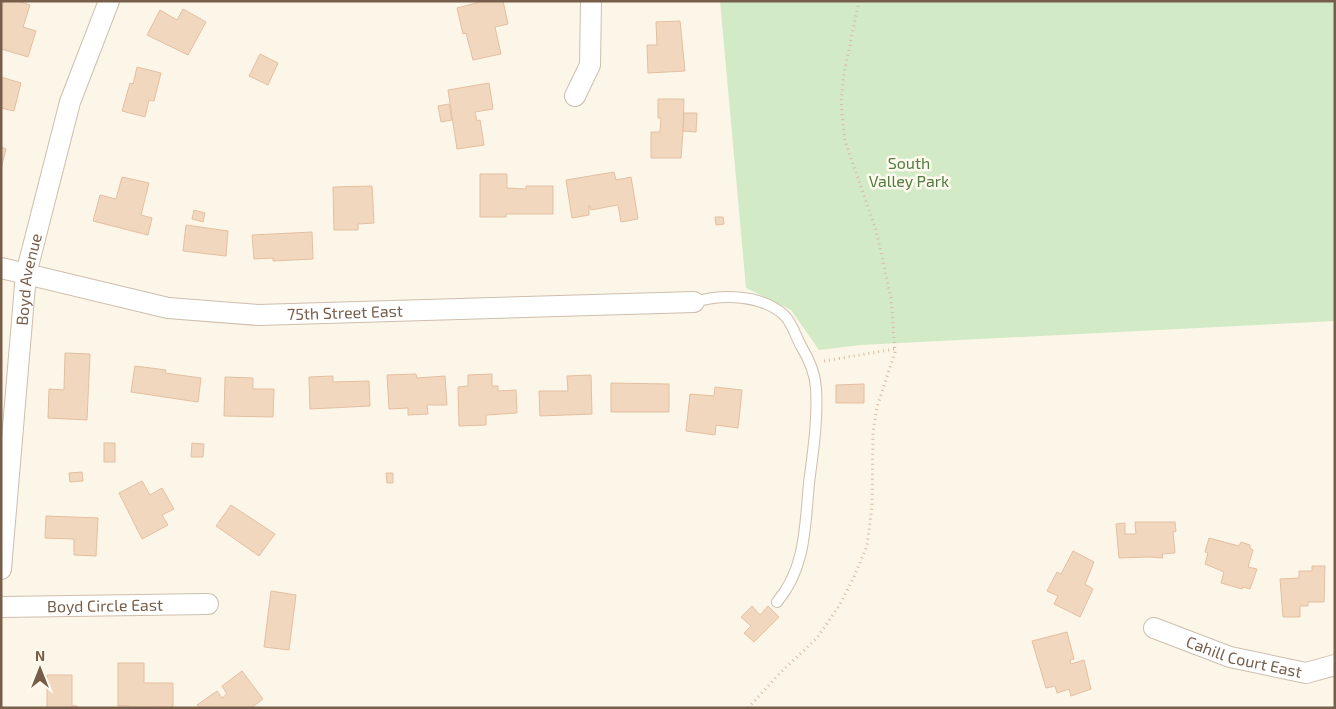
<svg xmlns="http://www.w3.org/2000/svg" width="1336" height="709" font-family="'Exo 2',sans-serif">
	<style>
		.green { fill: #d2eac6 }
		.building { fill: #f2d7bf; stroke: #e4bfa0 }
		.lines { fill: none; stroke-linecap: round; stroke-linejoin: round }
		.lane-casing { stroke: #cebead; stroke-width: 12 }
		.street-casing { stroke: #cebead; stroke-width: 22 }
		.path { stroke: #d7bba2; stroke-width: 3; stroke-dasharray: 1 4; stroke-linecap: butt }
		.lane { stroke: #fff; stroke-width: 10 }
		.street { stroke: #fff; stroke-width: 20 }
		.labels { text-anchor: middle; stroke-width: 5; stroke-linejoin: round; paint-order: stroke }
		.park-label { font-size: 16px; fill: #507c43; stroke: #fffaee }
		.street-label { font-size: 16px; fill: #775e4b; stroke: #fffaee }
	</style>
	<rect width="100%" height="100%" fill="#fcf6e8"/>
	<polygon class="green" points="720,1 1335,1 1335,321 861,345 819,350 791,310 746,288"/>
	<g class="building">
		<polygon points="4,1 18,1 30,5 23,27 36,31 28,57 1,49 1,11"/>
		<polygon points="484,1 503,1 508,24 495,27 501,54 473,60 466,33 463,34 457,8"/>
		<polygon points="183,9 206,22 188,55 147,35 160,10 177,20"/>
		<polygon points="680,21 685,71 648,73 647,45 657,45 656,22"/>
		<polygon points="260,54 278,63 268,85 249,76"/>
		<polygon points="137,67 161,73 154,101 149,100 145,117 122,111 130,83 133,84"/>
		<polygon points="1,77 21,83 14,111 1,108"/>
		<polygon points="489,83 493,109 475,112 477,121 480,120 484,145 457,149 448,90"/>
		<polygon points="658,99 684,99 683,131 681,158 651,158 651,132 660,132 661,118 658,118"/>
		<polygon points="449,104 452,120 441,122 438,106"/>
		<polygon points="684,113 697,113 696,132 683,131"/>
		<polygon points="1,147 6,149 1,169"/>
		<polygon points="614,172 616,180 631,177 638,219 621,222 618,205 591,210 589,205 589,215 572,218 566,180"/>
		<polygon points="480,174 507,174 507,188 526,189 526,186 553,186 553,214 506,214 506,217 480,217"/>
		<polygon points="122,177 149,183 141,215 152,218 148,235 93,221 100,195 116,199"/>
		<polygon points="372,186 374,223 358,224 358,230 334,230 333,187"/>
		<polygon points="194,210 205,213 203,222 192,219"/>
		<polygon points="715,217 723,217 724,224 716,225"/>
		<polygon points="186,225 228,231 226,256 183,251"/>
		<polygon points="312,232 313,259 273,261 273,258 254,259 252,235"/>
		<polygon points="65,353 90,354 87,420 48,418 49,389 64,390"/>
		<polygon points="135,366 166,370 165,373 201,378 198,402 131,392"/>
		<polygon points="416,374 417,378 445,376 447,405 427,405 428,414 408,415 408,408 389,409 387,375"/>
		<polygon points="492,374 492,386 498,386 498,391 516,390 517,413 486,415 486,425 459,426 458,387 468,386 468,375"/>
		<polygon points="591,375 592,414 540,416 539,391 568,391 567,376"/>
		<polygon points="333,376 333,382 369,381 370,406 310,409 309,377"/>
		<polygon points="225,377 253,378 253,389 274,389 273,417 224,416"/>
		<polygon points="611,383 669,384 669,412 611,412"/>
		<polygon points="864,384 864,403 836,403 836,385"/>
		<polygon points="715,387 742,390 738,428 716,425 715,435 686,431 690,394 714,396"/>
		<rect x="104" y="443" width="11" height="19"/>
		<polygon points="192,443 204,444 203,457 191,457"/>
		<polygon points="82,472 83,481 70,482 69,473"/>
		<polygon points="386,473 393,473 393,483 387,483"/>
		<polygon points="142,481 150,495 162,488 174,509 162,515 168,525 142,539 119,493"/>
		<polygon points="231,505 275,534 259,556 216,526"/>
		<polygon points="46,516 98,518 96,556 74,555 74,539 45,538"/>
		<polygon points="1135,522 1175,522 1176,531 1173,532 1175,553 1162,554 1163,558 1149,557 1119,558 1116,524 1125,523 1125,534 1136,534"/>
		<polygon points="1209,538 1239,546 1241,542 1250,545 1250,548 1253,550 1248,567 1257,569 1250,589 1243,587 1242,589 1221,583 1224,572 1205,564 1208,553 1205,552"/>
		<polygon points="1073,551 1094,562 1085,584 1093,589 1080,617 1054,604 1058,596 1047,591 1057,572 1061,574"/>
		<polygon points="1312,566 1325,566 1324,602 1308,602 1308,606 1300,606 1300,617 1283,617 1280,579 1299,578 1299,571 1312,571"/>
		<polygon points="271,591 296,595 289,650 264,647"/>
		<polygon points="752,606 760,615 768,606 779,617 754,642 744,633 751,626 741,617"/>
		<polygon points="1067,632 1074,659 1070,660 1071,664 1084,660 1091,689 1071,696 1069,689 1057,693 1055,686 1046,688 1032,641"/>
		<polygon points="118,663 144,663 144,683 173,683 173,707 130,708 130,706 118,706"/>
		<polygon points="242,671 263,699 251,708 200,708 197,705 217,691 222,698 227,694 222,686"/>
		<polygon points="47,675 72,675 72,706 77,706 77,708 47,708"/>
	</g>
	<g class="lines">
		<g class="lane-casing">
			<path id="lane" d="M 694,302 C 722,294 762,294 785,316 C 792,323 796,337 801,346 C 809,359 815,373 816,388 C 818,420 813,452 809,483 C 805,525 806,568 777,602"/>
		</g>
		<g class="street-casing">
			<g id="street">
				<polyline points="575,96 590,65 591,1"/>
				<path id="s1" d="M 1,268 L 168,308 L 258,315 L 694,302"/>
				<path id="s2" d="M 1,569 L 26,274 L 70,102 L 109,1"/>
				<path id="s3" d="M 1,607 L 208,604"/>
				<path id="s4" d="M 1154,628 L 1230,657 L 1306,673 L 1335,665"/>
			</g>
		</g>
		<g class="path">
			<polyline points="824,361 895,349"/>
			<polyline points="748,708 781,672 817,638 839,606 853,579 867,546 872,506 873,432 877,407 895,352 891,298 876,230 845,141 843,124 841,102 844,73 859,1"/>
		</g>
		<use href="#lane" class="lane"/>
		<use href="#street" class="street"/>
	</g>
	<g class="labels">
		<g class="park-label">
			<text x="909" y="169">South<tspan x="909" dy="18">Valley Park</tspan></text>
		</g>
		<g class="street-label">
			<text dy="6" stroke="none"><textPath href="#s2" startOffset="291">Boyd Avenue</textPath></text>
			<text dy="6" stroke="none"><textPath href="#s1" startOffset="349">75th Street East</textPath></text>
			<text dy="6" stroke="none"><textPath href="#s3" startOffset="104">Boyd Circle East</textPath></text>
			<text dy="6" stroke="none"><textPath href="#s4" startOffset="95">Cahill Court East</textPath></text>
		</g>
	</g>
	<rect width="1336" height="709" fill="none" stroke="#775e4b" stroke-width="5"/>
	<g transform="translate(40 669)" stroke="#fffaee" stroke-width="4" paint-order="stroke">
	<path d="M0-4L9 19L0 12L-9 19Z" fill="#775e4b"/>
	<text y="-8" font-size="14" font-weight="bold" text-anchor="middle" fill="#775e4b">N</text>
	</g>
</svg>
